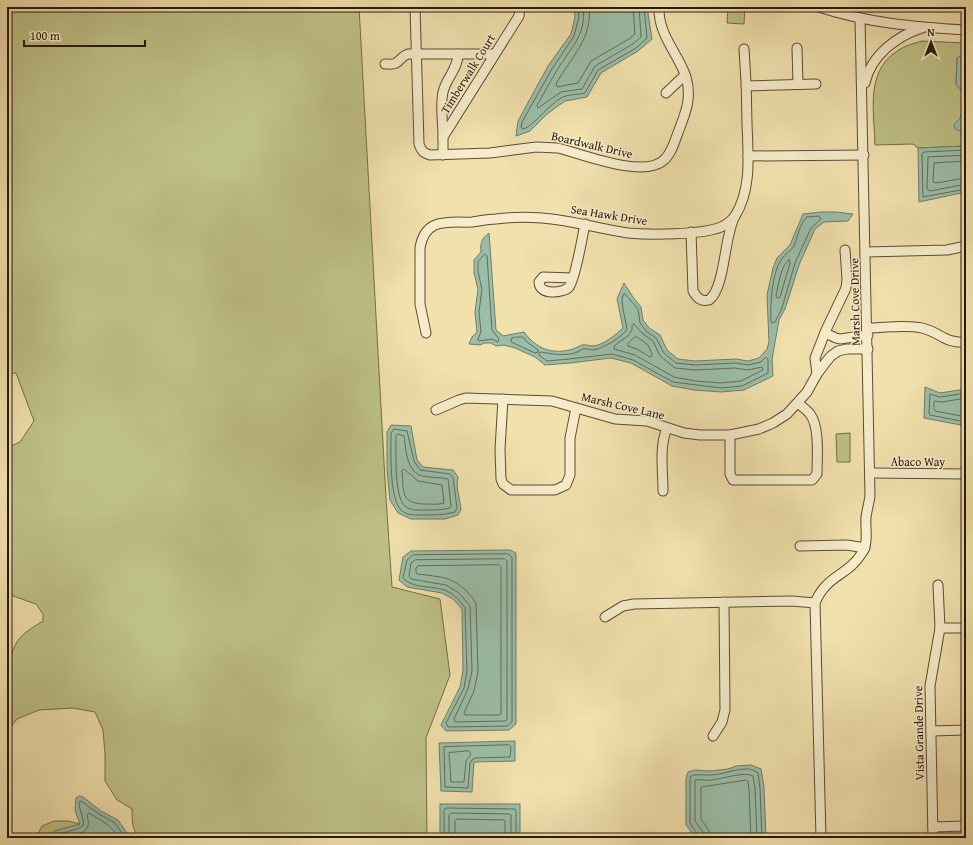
<svg xmlns="http://www.w3.org/2000/svg" width="973" height="845" font-family="'Gentium Book Plus',serif">
	<style>
		.green { fill: #bec186; stroke: #746d49 }
		.water { fill: #9bbea8; stroke: #6e7c6a }
		.lines { fill: none; stroke-linecap: round; stroke-linejoin: round }
		.shore { stroke: #626c5a; stroke-width: 1 }
		.minor-casing { stroke: #5c4b34; stroke-width: 11 }
		.minor { stroke: #f6ecca; stroke-width: 9 }
		.labels { text-anchor: middle; stroke-width: 3; stroke-linejoin: round; paint-order: stroke }
		.street-label { font-size: 12px; fill: #2a190c; stroke: #f6ecca }
	</style>
	<rect width="100%" height="100%" fill="#f1e1ad"/>
	<filter id="stains"><feTurbulence type="fractalNoise" baseFrequency=".005" numOctaves="4"/><feColorMatrix values="0 0 0 0 .2 0 0 0 0 .09 0 0 0 0 .02 0 0 0 .5 -.17"/></filter>
	<radialGradient id="worn" r=".72"><stop offset=".6" stop-color="#630" stop-opacity="0"/><stop offset="1" stop-color="#630" stop-opacity=".3"/></radialGradient>
	<g class="green">
		<path d="M 7,7 L 359,7 L 386,498 L 392,587 L 440,599 L 450,675 L 426,738 L 427,838 L 140,838 C 132,832 132,819 132,809 L 117,800 L 105,781 L 105,754 L 103,730 L 95,712 L 73,708 L 39,710 L 17,719 L 7,732 L 7,687 C 11,677 10,668 11,658 C 14,638 27,631 43,621 L 43,614 L 36,604 L 13,596 L 7,587 L 7,448 L 20,442 L 34,421 L 16,373 L 7,374 Z"/>
		<polygon points="728,7 745,7 744,24 727,23"/>
		<path d="M 922,41 L 966,43 L 966,54 L 957,58 L 956,84 L 966,96 L 966,146 L 918,148 L 913,144 L 875,145 C 874,108 864,67 904,47 C 910,44 916,43 922,41 Z"/>
		<polygon points="850,433 850,462 837,462 836,434"/>
		<polygon points="54,821 68,821 80,824 55,831 47,838 36,838 42,826"/>
	</g>
	<g class="water">
		<polygon points="574,7 647,7 652,39 638,51 601,73 587,97 565,101 547,114 530,131 516,136 518,121 548,66 571,34 575,17"/>
		<polygon points="966,54 966,96 956,84 957,58"/>
		<path d="M 966,110 L 966,126 C 963,130 960,132 955,129 L 954,125 L 960,118 L 963,111 Z"/>
		<polygon points="966,146 966,192 919,202 918,148"/>
		<path d="M 821,212 L 836,212 L 853,214 L 848,221 L 824,222 L 815,229 L 799,265 L 785,309 L 779,320 L 772,359 L 773,376 L 744,390 L 721,392 L 694,390 L 672,386 L 631,363 L 611,358 L 570,363 L 545,365 L 535,357 L 515,348 L 504,345 L 496,346 L 491,343 L 484,343 L 480,345 L 469,344 L 472,337 L 477,332 L 475,312 L 478,289 L 474,273 L 474,260 L 481,252 C 480,243 482,238 489,233 L 496,330 L 503,336 L 524,332 C 536,349 553,355 573,349 C 576,348 579,346 582,345 C 585,344 590,346 594,346 C 605,344 615,335 623,328 L 617,299 L 624,283 L 633,297 L 641,307 L 643,320 L 649,328 L 660,335 L 667,350 L 678,359 L 695,361 L 736,359 L 748,361 L 759,358 L 767,349 L 769,342 L 767,295 L 773,268 L 777,258 L 790,245 L 803,214 Z"/>
		<polygon points="925,387 940,393 966,389 966,426 924,418"/>
		<polygon points="391,425 411,426 417,460 423,467 453,470 458,477 457,486 461,509 458,515 445,519 411,519 398,513 390,500 387,469 387,432"/>
		<polygon points="510,550 516,553 516,724 509,730 446,731 441,725 460,687 463,670 462,609 453,599 442,593 407,587 399,580 403,557 411,551"/>
		<polygon points="515,741 515,761 474,762 472,792 441,791 439,743"/>
		<polygon points="751,765 761,769 764,787 766,838 696,838 686,825 686,779 688,772 695,770 709,771 728,769 736,766"/>
		<polygon points="79,796 83,797 101,811 118,820 127,833 125,838 47,838 55,831 80,824 75,810 76,798"/>
		<rect x="440" y="804" width="80" height="34"/>
	</g>
	<g class="lines">
		<g class="shore">
			<path d="M 578,7 L 579,17 L 574,36 L 552,69 L 522,122 L 521,127 L 523,129 C 533,127 550,103 563,97 C 569,94 578,95 585,93 L 598,70 L 636,48 L 647,38 L 644,7"/>
			<path d="M 583,7 C 587,36 569,49 556,72 C 549,83 544,94 537,105 L 538,108 L 561,92 L 582,89 L 595,66 L 633,44 L 641,37 L 639,7"/>
			<path d="M 589,7 C 593,39 570,58 556,84 L 557,87 L 578,83 L 591,61 L 629,39 L 635,34 L 633,7"/>
			<polyline points="966,150 924,152 922,154 923,197 966,189"/>
			<polyline points="966,155 928,157 927,189 930,191 966,184"/>
			<polyline points="966,161 934,163 933,182 936,183 966,178"/>
			<path d="M 807,217 L 819,216 L 821,219 L 811,228 L 795,263 L 782,308 L 775,322 L 772,323 L 771,321 C 770,305 772,273 781,260 C 785,254 791,251 794,246 C 798,237 799,224 807,217 Z"/>
			<polygon points="485,254 487,256 492,330 499,339 498,342 492,339 479,341 478,339 481,332 479,312 482,289 478,272 478,262"/>
			<path d="M 789,260 L 790,263 L 780,297 L 777,298 L 776,296 C 778,287 781,264 789,260 Z"/>
			<path d="M 625,294 L 638,309 L 640,323 L 646,331 L 656,338 L 664,353 L 676,363 L 695,365 L 736,363 L 748,365 L 761,362 L 766,357 L 768,359 L 768,373 L 742,386 L 721,388 L 673,382 L 633,360 L 612,354 L 569,359 L 547,361 L 539,355 L 539,353 L 541,352 C 553,354 563,356 575,353 C 578,352 580,350 583,349 C 586,348 590,350 593,350 C 602,349 623,337 627,329 L 623,309 L 622,300 L 623,295 Z"/>
			<polygon points="634,324 643,334 653,341 660,356 675,368 695,370 735,368 748,370 762,367 763,370 741,381 721,383 695,381 674,377 635,355 614,349 614,346 629,335 632,330 632,326"/>
			<polygon points="516,337 523,337 527,342 538,350 538,352 535,353 511,342 511,339"/>
			<polygon points="635,337 637,337 648,345 652,354 652,356 650,357 637,349 628,346 628,344"/>
			<polyline points="966,393 940,397 930,394 929,413 930,415 966,422"/>
			<polyline points="966,398 942,402 935,401 934,402 934,409 935,411 966,417"/>
			<path d="M 394,429 L 407,431 L 414,461 L 420,470 L 450,474 L 453,478 L 457,508 L 455,512 C 444,515 435,515 424,515 C 416,515 407,516 401,510 C 389,498 391,450 391,434 Z"/>
			<path d="M 398,434 L 404,436 C 406,448 406,473 423,476 C 431,478 440,477 448,479 L 451,506 L 450,508 C 442,510 434,510 426,510 C 419,510 411,511 405,506 C 394,498 396,450 396,436 Z"/>
			<path d="M 404,469 L 418,481 L 442,485 L 444,503 C 438,505 431,504 425,504 C 400,504 404,491 402,471 Z"/>
			<path d="M 508,554 L 512,557 L 512,722 L 507,726 L 448,727 L 446,723 L 464,688 L 467,671 L 465,608 C 460,600 451,591 441,589 C 429,586 412,588 403,578 L 407,560 L 413,555 Z"/>
			<polygon points="505,559 507,561 507,720 505,721 455,722 454,719 468,689 472,671 470,606 459,593 446,585 411,579 409,576 411,563 415,560"/>
			<path d="M 499,565 L 501,567 L 501,714 L 499,715 L 465,715 L 464,713 L 474,691 L 478,672 L 476,604 C 471,593 457,581 445,578 C 436,576 426,575 417,574 L 416,572 L 416,568 L 418,566 Z"/>
			<polygon points="509,745 511,747 510,757 475,758 472,760 470,763 468,788 445,787 444,747"/>
			<polygon points="469,751 471,754 466,761 464,782 451,782 449,753"/>
			<path d="M 52,838 C 61,831 74,832 83,826 C 85,820 79,811 79,802 L 81,801 L 99,814 L 115,823 L 122,833 L 122,838"/>
			<path d="M 63,838 C 78,834 93,834 87,815 L 89,813 C 97,818 117,828 117,838"/>
			<polyline points="444,838 444,810 446,808 515,809 516,810 516,838"/>
			<polyline points="449,838 449,815 451,813 510,814 511,815 511,838"/>
			<polyline points="455,838 455,821 457,819 504,820 505,821 505,838"/>
			<path d="M 699,838 L 698,835 L 690,823 L 690,780 L 691,776 C 696,774 701,775 707,775 C 721,776 735,768 749,769 C 753,770 755,771 758,773 L 760,788 L 762,838"/>
			<path d="M 704,838 L 703,832 L 695,821 L 695,780 C 700,779 706,781 711,780 C 722,779 745,771 753,776 L 755,789 L 757,838"/>
			<polyline points="710,838 709,831 701,819 701,787 746,780 748,782 749,789 751,838"/>
		</g>
		<g class="minor-casing">
			<g id="minor">
				<path d="M 415,7 L 419,144 C 421,150 423,153 430,155 L 490,153 L 536,147 L 558,148 C 582,154 644,179 664,160 C 672,153 675,140 679,130 C 686,112 692,97 686,77 C 678,53 658,35 659,7"/>
				<path d="M 819,7 C 867,23 916,27 966,30"/>
				<polyline points="797,48 798,84"/>
				<path d="M 385,64 C 388,64 393,65 396,63 C 401,60 402,56 408,54 L 494,54"/>
				<path d="M 865,83 C 871,55 897,36 922,28"/>
				<polyline points="746,86 816,84"/>
				<polyline points="666,93 685,75"/>
				<path d="M 443,137 C 443,123 440,105 443,92 C 446,78 458,69 458,54"/>
				<polyline points="443,155 443,137 519,16 520,7"/>
				<polyline points="748,156 864,155"/>
				<path d="M 691,232 L 693,291 C 697,298 701,302 709,300 C 725,288 724,239 734,218"/>
				<polyline points="866,252 947,250 966,246"/>
				<path d="M 572,278 L 543,277 L 539,282 C 539,296 564,293 569,287 C 576,277 582,238 585,224"/>
				<path d="M 868,328 C 885,328 905,324 922,328 C 940,332 945,344 966,342"/>
				<path d="M 426,333 L 420,304 L 420,248 C 425,217 448,223 472,222 C 480,221 488,219 496,219 C 511,217 527,217 542,218 C 571,220 599,229 628,233 C 649,235 702,235 721,227 C 726,225 732,220 735,216 C 752,189 748,154 747,124 C 747,99 746,74 744,49"/>
				<polyline points="825,333 836,338 840,339 868,335"/>
				<polyline points="817,374 815,358 826,330 846,288 847,279 845,250"/>
				<polyline points="503,399 500,449 501,479 503,484 511,490 555,490 566,485 570,475 570,438 576,408"/>
				<polyline points="436,410 459,400 466,398 552,401 615,419 647,421 684,433 700,435 730,435 759,429 773,423 787,414 807,392 817,374 826,362 831,356 838,351 847,349 868,349"/>
				<path d="M 730,435 L 730,474 L 733,480 L 812,480 L 817,474 C 817,458 820,427 810,414 C 807,410 802,407 798,403"/>
				<polyline points="870,473 966,474"/>
				<path d="M 663,491 C 663,471 659,447 667,428"/>
				<polyline points="800,546 847,545 865,548"/>
				<polyline points="605,617 623,606 634,604 792,601 815,603"/>
				<polyline points="940,628 966,628"/>
				<polyline points="931,731 966,730"/>
				<polyline points="713,736 722,722 725,710 724,602"/>
				<polyline points="933,827 966,826"/>
				<path d="M 821,838 L 815,603 C 826,575 848,576 862,553 C 869,542 865,529 866,517 C 867,510 869,503 870,496 L 860,19"/>
				<polyline points="933,838 930,686 940,628 938,585"/>
			</g>
		</g>
		<use href="#minor" class="minor"/>
	</g>
	<g class="labels">
		<g class="street-label">
			<text transform="translate(468 74) rotate(-58)" y="4">Timberwalk Court</text>
			<text transform="translate(592 145) rotate(13)" y="4">Boardwalk Drive</text>
			<text transform="translate(609 215) rotate(9)" y="4">Sea Hawk Drive</text>
			<text transform="translate(855 302) rotate(-91)" y="4">Marsh Cove Drive</text>
			<text transform="translate(623 406) rotate(13)" y="4">Marsh Cove Lane</text>
			<text x="918" y="466">Abaco Way</text>
			<text transform="translate(919 733) rotate(-91)" y="4">Vista Grande Drive</text>
		</g>
	</g>
	<rect width="973" height="845" fill="none" stroke="#f1e1ad" stroke-width="24"/>
	<rect x="8" y="8" width="957" height="829" fill="none" stroke="#2a190c" stroke-width="2"/>
	<rect x="12" y="12" width="949" height="821" fill="none" stroke="#2a190c"/>
	<g transform="translate(931 42)" stroke="#f6ecca" stroke-width="3" paint-order="stroke">
	<path d="M0-3L7 15L0 10L-7 15Z" fill="#2a190c"/>
	<text y="-6" font-size="11" font-weight="bold" text-anchor="middle" fill="#2a190c">N</text>
	</g>
	<path d="M24 40v6h121v-6" fill="none" stroke="#2a190c" stroke-width="2"/>
	<text x="30" y="40" font-size="12" fill="#2a190c" stroke="#f6ecca" stroke-width="3" paint-order="stroke">100 m</text>
	<rect width="100%" height="100%" filter="url(#stains)"/>
	<rect width="100%" height="100%" fill="url(#worn)"/>
</svg>
